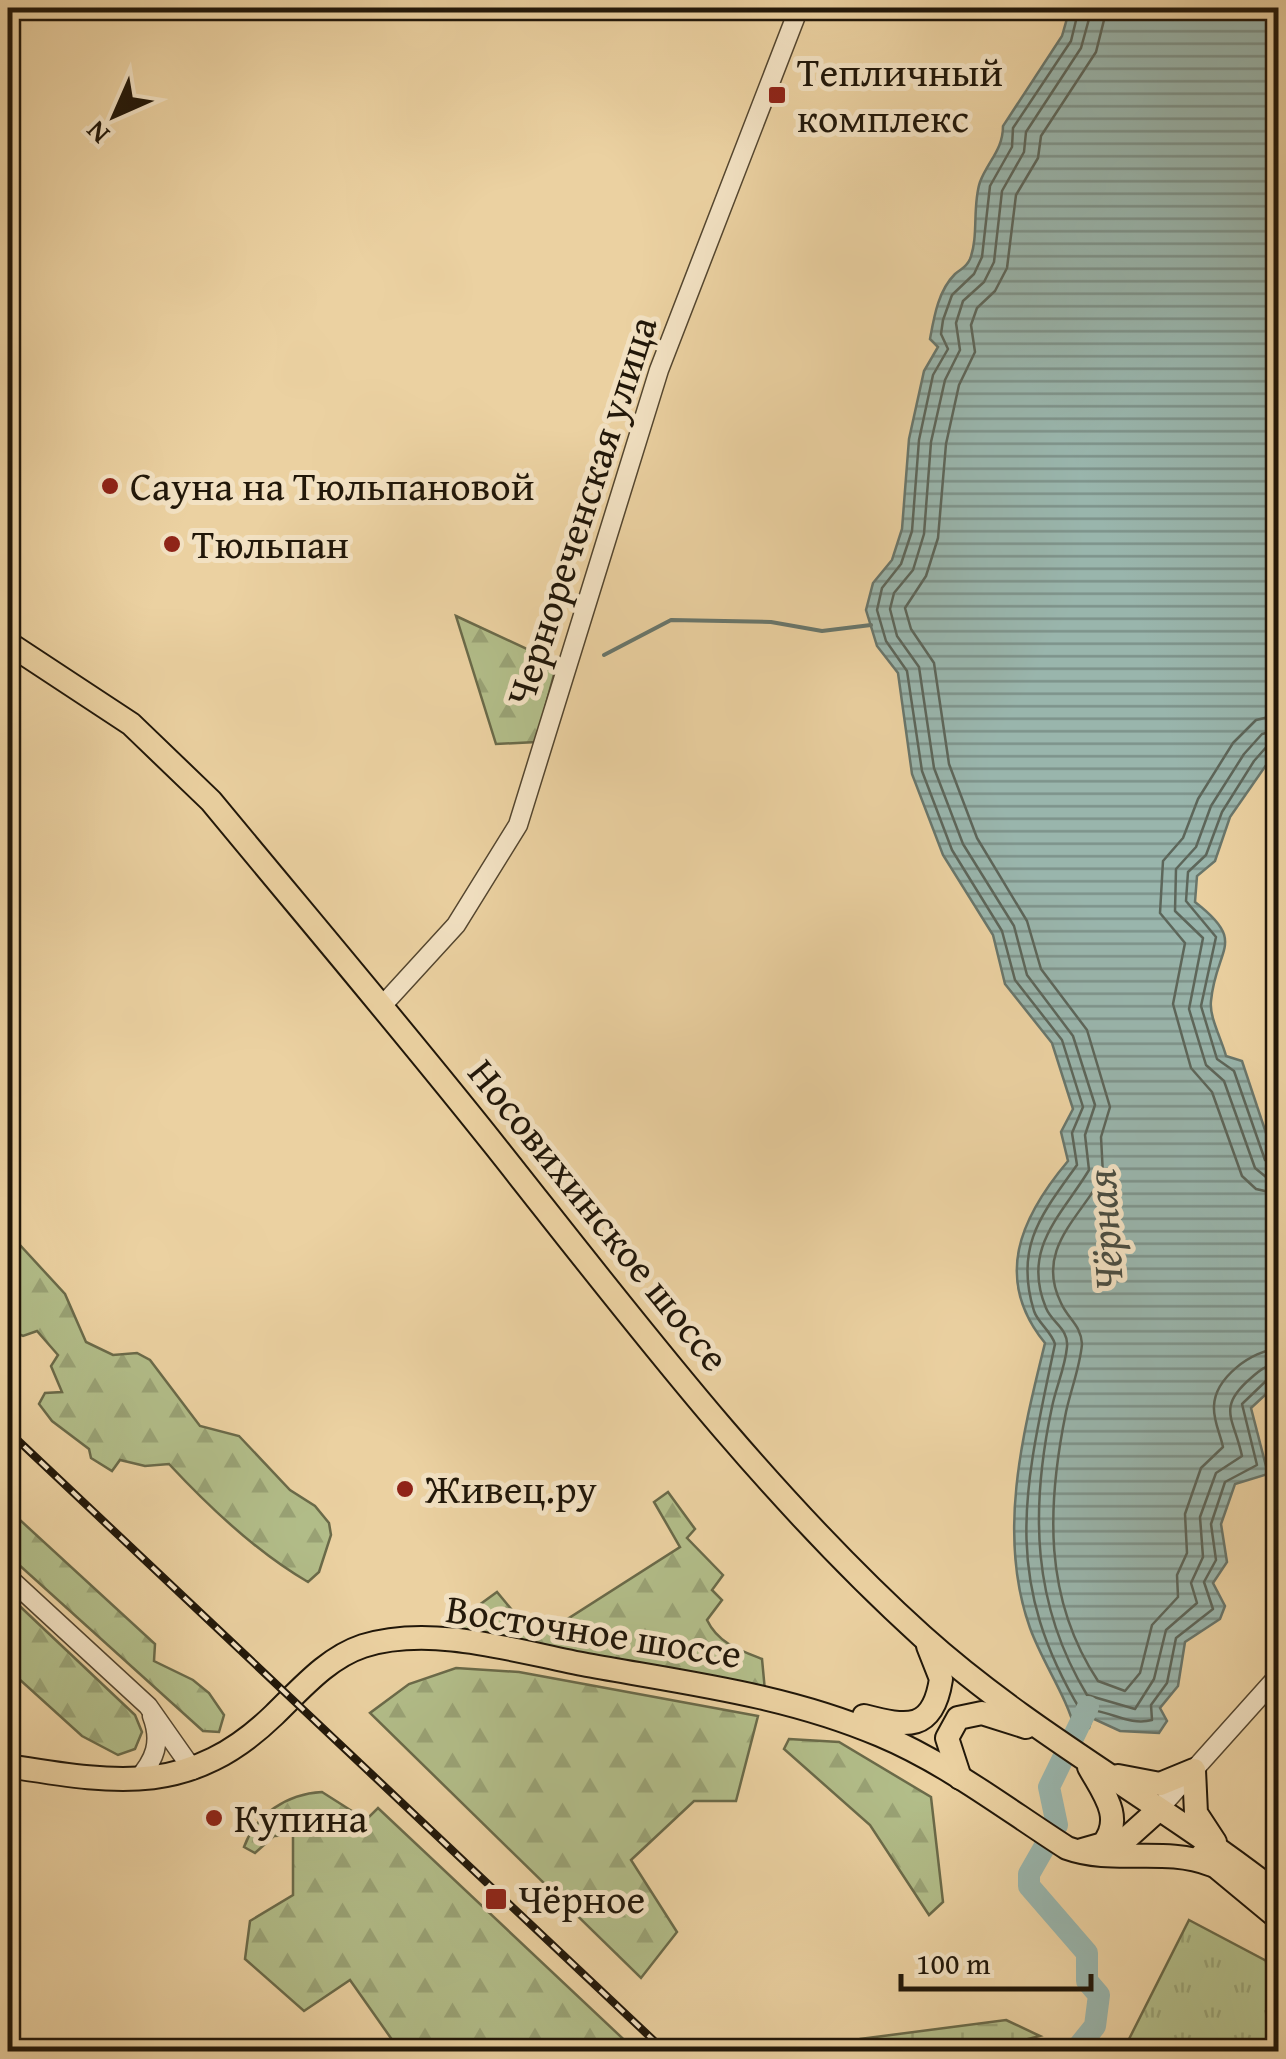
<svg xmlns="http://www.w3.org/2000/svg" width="1286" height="2059" font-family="'Gentium Book Plus',serif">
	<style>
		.grass { fill: url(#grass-tufts); stroke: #6a6a49; stroke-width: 2.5 }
		.forest { fill: url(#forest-firs); stroke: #6a6a49; stroke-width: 2.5 }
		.wetland { fill: url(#wetland-marsh); stroke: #6a6a49; stroke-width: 2.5 }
		.water { fill: url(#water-rules); stroke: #69766b; stroke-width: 2.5 }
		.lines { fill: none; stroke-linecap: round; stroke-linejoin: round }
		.shore { stroke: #5d665a; stroke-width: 2.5 }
		.stream { stroke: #69766b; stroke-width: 4 }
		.river { stroke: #99b5ac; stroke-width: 22 }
		.minor-casing { stroke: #54462f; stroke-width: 21 }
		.major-casing { stroke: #211709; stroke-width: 26 }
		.minor { stroke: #f2e1c2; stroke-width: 18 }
		.major { stroke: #ebd1a1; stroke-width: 22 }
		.rail-casing { stroke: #211709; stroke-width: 8 }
		.rail { stroke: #f2e1c2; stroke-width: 4; stroke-dasharray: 11; stroke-linecap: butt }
		.poi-dot { fill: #8f2418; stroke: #f2e1c2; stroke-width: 4 }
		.labels { text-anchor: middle; stroke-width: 10; stroke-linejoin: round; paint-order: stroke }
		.poi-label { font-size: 40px; fill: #211709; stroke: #f2e1c2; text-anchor: start }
		.street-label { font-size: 40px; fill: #211709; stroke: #f2e1c2 }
		.water-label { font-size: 42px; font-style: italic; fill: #4b4e42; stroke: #f2e1c2 }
	</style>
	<defs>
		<pattern id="grass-tufts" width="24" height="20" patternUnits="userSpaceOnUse" patternTransform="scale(2.5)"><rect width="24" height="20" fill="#b2bd89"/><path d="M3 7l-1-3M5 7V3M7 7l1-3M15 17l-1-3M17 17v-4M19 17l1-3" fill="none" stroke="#99a275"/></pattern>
		<pattern id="forest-firs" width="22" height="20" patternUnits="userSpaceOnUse" patternTransform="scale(2.5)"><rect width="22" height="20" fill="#b2bd89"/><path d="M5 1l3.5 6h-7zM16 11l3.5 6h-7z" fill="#99a275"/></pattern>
		<pattern id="wetland-marsh" width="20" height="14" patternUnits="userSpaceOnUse" patternTransform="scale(2.5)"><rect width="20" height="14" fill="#b2bd89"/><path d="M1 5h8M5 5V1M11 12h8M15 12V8" fill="none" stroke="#99a275"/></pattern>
		<pattern id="water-rules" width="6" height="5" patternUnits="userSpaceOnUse" patternTransform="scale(2.5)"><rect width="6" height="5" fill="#99b5ac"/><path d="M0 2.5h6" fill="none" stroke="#7c928a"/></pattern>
	</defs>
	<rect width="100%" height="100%" fill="#ebd1a1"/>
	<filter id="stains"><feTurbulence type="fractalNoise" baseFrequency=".002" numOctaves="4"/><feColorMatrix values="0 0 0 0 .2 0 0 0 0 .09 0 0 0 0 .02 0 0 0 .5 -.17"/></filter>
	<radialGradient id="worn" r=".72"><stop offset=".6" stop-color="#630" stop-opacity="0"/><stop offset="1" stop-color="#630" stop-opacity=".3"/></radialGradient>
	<polygon class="grass" points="1189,1920 1278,1967 1278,2051 1123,2051"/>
	<g class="forest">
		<polygon points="456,616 557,663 536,742 496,744"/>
		<path d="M 8,1232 L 65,1294 L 86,1342 L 113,1355 L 137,1353 L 150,1360 L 200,1426 L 239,1436 L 290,1490 L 315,1506 L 329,1523 L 331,1535 L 319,1572 L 308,1582 C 256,1552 209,1507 169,1464 L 145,1466 L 120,1460 L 112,1471 L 91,1458 L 89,1449 L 52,1421 L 39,1404 L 45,1393 L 62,1392 L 51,1366 L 58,1355 L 37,1331 L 23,1336 L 8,1329 Z"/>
		<path d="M 668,1492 L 695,1529 L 687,1538 L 723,1575 L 712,1590 L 722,1600 L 707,1620 C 718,1643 739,1650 762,1659 L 765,1691 L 446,1629 L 497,1592 L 536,1639 L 680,1547 L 654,1502 Z"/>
		<polygon points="8,1509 155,1644 154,1661 193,1680 209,1693 224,1715 219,1732 203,1731 8,1555"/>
		<polygon points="8,1595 135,1715 142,1732 135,1749 118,1755 82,1736 8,1669"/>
		<polygon points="456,1668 519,1672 758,1716 736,1801 694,1801 631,1860 677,1932 641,1978 370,1713 409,1684"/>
		<polygon points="789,1739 839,1742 931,1797 943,1902 929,1915 870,1825 784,1749"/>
		<path d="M 322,1792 L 366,1820 L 378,1808 L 636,2051 L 400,2051 L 350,1980 L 304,2011 L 245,1959 L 250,1921 L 293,1895 L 293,1835 L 274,1836 L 255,1853 L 244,1847 C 256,1814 287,1794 322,1792 Z"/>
	</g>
	<polygon class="wetland" points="1006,2020 1040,2036 980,2051 836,2051 860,2039"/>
	<path class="water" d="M 1070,8 L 1278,8 L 1278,748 L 1230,817 L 1215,861 L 1197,876 L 1195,902 C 1248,943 1216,947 1211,1001 C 1209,1017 1222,1040 1226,1056 L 1242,1061 L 1278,1169 L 1278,1383 L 1251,1408 L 1268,1474 L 1235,1484 L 1221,1524 L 1227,1562 L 1213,1583 L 1225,1606 L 1220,1619 L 1185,1642 L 1178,1686 L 1160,1708 L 1167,1721 L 1159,1733 L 1120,1731 L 1092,1718 L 1089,1728 L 1076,1733 C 1067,1696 1043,1664 1030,1628 C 997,1536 1022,1436 1045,1343 C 993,1279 1020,1218 1068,1161 L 1061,1132 L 1073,1109 L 1052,1043 L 1005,984 L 993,935 L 943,855 L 912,774 L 898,673 L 877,646 L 866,610 L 873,583 L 892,560 L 902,529 L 909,439 L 924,371 L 938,347 L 930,339 C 934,317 938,291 955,274 C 962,268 966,268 970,259 C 979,236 972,206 980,182 C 988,161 1003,150 1003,126 L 1062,36 Z"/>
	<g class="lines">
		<g class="shore">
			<path d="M 1079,8 L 1071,41 L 1013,128 L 1012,147 L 990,186 L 982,257 L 974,274 L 952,295 L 943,320 L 941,334 L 948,349 L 933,375 L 919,440 L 912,531 L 901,564 L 882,588 L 877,610 L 886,641 L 907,671 L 922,771 L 952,850 L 1002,931 L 1015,980 L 1062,1040 L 1083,1107 L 1072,1133 L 1077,1165 C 1042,1214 1014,1246 1034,1311 C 1038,1323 1051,1331 1055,1344 C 1025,1487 1000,1576 1081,1711 C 1105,1706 1126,1727 1152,1720 L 1151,1705 L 1167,1683 L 1176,1638 L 1213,1609 L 1204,1582 L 1216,1560 L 1211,1524 L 1225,1482 L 1257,1465 L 1242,1404 L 1268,1379 L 1278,1377"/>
			<path d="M 1092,8 L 1081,48 L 1026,132 L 1024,152 L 1002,191 L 994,262 L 984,282 L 963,301 L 956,323 L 960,350 L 945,380 L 931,442 L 924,534 L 913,570 L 894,593 L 890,609 L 897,636 L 919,667 L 934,768 L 963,844 L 1014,926 L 1027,975 L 1073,1036 L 1095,1105 L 1085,1135 L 1089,1170 C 1062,1215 1021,1248 1046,1308 C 1052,1323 1069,1329 1067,1347 C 1065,1368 1056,1387 1052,1407 C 1030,1510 1032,1604 1087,1695 L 1135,1709 L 1154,1679 L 1166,1630 L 1197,1603 L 1191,1583 L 1203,1557 L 1200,1517 L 1216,1473 L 1242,1456 C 1234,1418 1216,1408 1251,1378 C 1260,1370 1266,1365 1278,1364"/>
			<path d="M 1107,8 L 1096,52 L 1041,136 L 1038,158 L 1016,195 L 1007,268 L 995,291 L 977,308 L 971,325 L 975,352 L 959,385 L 946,444 L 938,538 L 926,576 L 905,608 L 911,629 L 934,663 L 949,764 L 977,838 L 1027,921 L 1041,969 L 1087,1030 L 1110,1107 L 1101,1137 L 1103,1175 C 1082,1216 1034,1249 1061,1303 C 1068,1319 1081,1325 1082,1344 C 1080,1367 1071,1389 1066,1412 C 1047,1505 1043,1598 1098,1681 L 1125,1691 L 1140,1673 L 1152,1625 L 1178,1597 L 1177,1575 L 1187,1553 L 1185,1514 L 1201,1468 L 1223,1447 C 1220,1433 1213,1420 1214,1406 C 1215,1378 1252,1350 1278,1349"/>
			<polyline points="1278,715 1256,720 1233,743 1198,799 1183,838 1163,861 1160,913 1185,943 1173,1004 1191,1068 1212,1092 1242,1176 1256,1189 1278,1194"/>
			<polyline points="1278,730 1262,734 1244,754 1211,806 1196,847 1176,869 1175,911 1203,938 1189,1009 1206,1065 1224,1081 1255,1168 1266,1177 1278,1179"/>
			<polyline points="1278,742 1269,744 1254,761 1222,812 1206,855 1188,872 1186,901 1216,937 1201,1006 1217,1059 1234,1071 1265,1160 1278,1166"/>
		</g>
		<polyline class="stream" points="604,655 671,620 771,622 822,631 871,625"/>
		<polyline class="river" points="1074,2052 1095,2026 1099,1995 1087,1981 1087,1953 1029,1886 1029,1874 1057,1825 1049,1787 1088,1707"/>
		<g class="minor-casing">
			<g id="minor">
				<polyline points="381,1007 456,925 518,825 659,370 799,8"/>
				<polyline points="8,1577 148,1706 193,1770"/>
				<path d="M 137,1780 C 155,1760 162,1742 152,1716"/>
				<polyline points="1157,1811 1278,1676"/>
			</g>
		</g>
		<g class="major-casing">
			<g id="major">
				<path d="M 8,643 L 131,724 L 211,801 C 306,916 403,1030 496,1147 C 630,1316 762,1491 922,1636 C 1032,1735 1163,1803 1278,1894"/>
				<path d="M 864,1716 C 907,1727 933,1732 941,1679 L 928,1646"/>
				<path d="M 8,1766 C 116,1783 189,1797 274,1715 C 301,1689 327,1658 363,1646 C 432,1624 518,1652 587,1665 C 686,1683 786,1695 880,1735 C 947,1763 1006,1809 1067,1848 C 1114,1865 1164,1846 1212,1865"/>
				<polyline points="1118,1776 1160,1784 1194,1770 1196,1813 1215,1842"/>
				<polyline points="960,1778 947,1738 958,1718 982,1713 1026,1727"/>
				<path d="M 1082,1850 L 1103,1844 C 1125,1818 1102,1791 1089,1767"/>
				<polyline points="1108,1855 1157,1811"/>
				<polyline points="1202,1855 1278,1918"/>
			</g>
		</g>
		<use href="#minor" class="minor"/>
		<use href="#major" class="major"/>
		<g class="rail-casing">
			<polyline id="rail" points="8,1431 666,2052"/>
		</g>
		<use href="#rail" class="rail"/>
	</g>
	<g class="poi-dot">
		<rect x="767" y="85" width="20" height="20" rx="5"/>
		<circle cx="110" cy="486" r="10"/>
		<circle cx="172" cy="544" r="10"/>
		<circle cx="405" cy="1489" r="10"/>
		<circle cx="214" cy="1818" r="10"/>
		<rect x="484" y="1887" width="24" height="24" rx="5"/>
	</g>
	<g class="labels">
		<g class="poi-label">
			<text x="797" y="86">Тепличный<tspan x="797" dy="46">комплекс</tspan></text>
			<text x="130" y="500">Сауна на Тюльпановой</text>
			<text x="192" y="558">Тюльпан</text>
			<text x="425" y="1503">Живец.ру</text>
			<text x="234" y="1832">Купина</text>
			<text x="518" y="1913">Чёрное</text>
		</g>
		<g class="street-label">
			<text transform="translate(581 511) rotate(-72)" y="14">Чернореченская улица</text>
			<text transform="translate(599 1215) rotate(51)" y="14">Носовихинское шоссе</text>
			<text transform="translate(594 1631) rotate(9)" y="14">Восточное шоссе</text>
		</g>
		<g class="water-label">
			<text transform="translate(1104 1230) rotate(-94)" y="15">Чёрная</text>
		</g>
	</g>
	<rect width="1286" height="2059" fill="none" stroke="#ebd1a1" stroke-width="40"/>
	<rect x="10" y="10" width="1266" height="2039" fill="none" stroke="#211709" stroke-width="5"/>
	<rect x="20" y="20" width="1246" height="2019" fill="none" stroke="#211709" stroke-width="2.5"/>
	<g transform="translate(115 115) rotate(225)" stroke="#f2e1c2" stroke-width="8" paint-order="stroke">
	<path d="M0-8L18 38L0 25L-18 38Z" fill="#211709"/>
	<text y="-15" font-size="28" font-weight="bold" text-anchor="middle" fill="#211709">N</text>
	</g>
	<path d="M901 1974v15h190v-15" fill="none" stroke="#211709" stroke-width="5"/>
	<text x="916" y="1974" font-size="30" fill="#211709" stroke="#f2e1c2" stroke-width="8" paint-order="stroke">100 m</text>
	<rect width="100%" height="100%" filter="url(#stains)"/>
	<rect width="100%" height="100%" fill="url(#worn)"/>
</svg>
